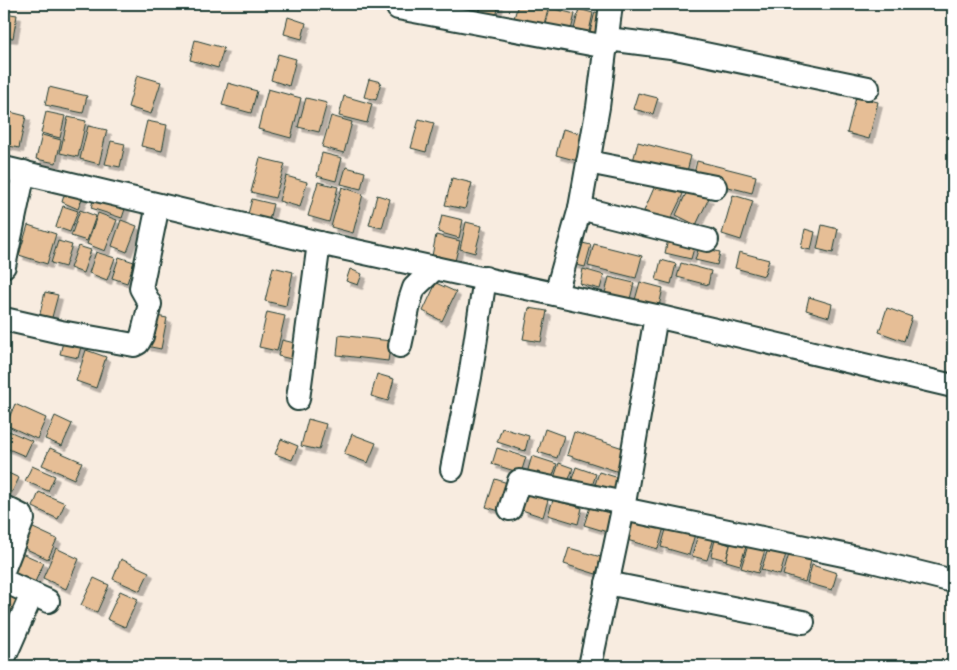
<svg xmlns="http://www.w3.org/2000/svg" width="957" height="670" font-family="Kalam,sans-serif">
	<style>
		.building { fill: #e6be96; stroke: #1f3d34; filter: url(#shadow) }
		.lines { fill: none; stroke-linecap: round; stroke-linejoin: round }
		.minor-casing { stroke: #1f3d34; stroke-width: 26 }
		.minor { stroke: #fff; stroke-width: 22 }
	</style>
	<defs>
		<filter id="shadow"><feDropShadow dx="4.5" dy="4.5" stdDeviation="0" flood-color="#0004"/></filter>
	</defs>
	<rect width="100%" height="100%" fill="#f8ece0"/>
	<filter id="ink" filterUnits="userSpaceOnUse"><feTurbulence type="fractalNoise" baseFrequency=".02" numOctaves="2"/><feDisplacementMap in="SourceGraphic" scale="10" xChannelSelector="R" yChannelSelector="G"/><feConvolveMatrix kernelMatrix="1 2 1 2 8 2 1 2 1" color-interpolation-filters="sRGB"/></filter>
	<g filter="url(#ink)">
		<g class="building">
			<polygon points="451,4 481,4 478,17 450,10"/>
			<polygon points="482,4 499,4 495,22 478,18"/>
			<polygon points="518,4 548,10 543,29 513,22"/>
			<polygon points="550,8 575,14 570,34 545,28"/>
			<polygon points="579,9 593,13 587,41 572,37"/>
			<polygon points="595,12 608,15 602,39 589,36"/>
			<polygon points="4,13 17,15 13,38 4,37"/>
			<polygon points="288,17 306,23 302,39 284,34"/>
			<polygon points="195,40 224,48 218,68 190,60"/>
			<polygon points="278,54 296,59 289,86 271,80"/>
			<polygon points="137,75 161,82 151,114 128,107"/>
			<polygon points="369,79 381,82 376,100 364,97"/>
			<polygon points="228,83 257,91 251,113 222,105"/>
			<polygon points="49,87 87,96 83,113 45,105"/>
			<polygon points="268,89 301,98 291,138 258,129"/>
			<polygon points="638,93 658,98 653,114 633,109"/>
			<polygon points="344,96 372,104 367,123 339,116"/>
			<polygon points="856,97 878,102 869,139 847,133"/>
			<polygon points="306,98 327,103 319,132 298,127"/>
			<polygon points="6,111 26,116 19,148 4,145 4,119"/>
			<polygon points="46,112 65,116 60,138 41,133"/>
			<polygon points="331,116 352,122 344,153 322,147"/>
			<polygon points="68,117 86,121 78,157 60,153"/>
			<polygon points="419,119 434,123 426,152 411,148"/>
			<polygon points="147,121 167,125 162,151 141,146"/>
			<polygon points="88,126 107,130 99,164 80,159"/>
			<polygon points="563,129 585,135 578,161 556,155"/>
			<polygon points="42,135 61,140 56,163 36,159"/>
			<polygon points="111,141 125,144 120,167 105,164"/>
			<polygon points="638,142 691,156 686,175 633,161"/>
			<polygon points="322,153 342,158 336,181 317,176"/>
			<polygon points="260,158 285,164 275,198 251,192"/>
			<polygon points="697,161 756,176 752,193 693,178"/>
			<polygon points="346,167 365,172 361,189 341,184"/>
			<polygon points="286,176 307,182 300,207 279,201"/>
			<polygon points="452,178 472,183 465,209 445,205"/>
			<polygon points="657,181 683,194 669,223 644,211"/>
			<polygon points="318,182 338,187 329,222 308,216"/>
			<polygon points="342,187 363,194 353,233 331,227"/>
			<polygon points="66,189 83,196 78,209 62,202"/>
			<polygon points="688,189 709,198 696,225 676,215"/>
			<polygon points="377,195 390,199 382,228 369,225"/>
			<polygon points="733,195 753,201 741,240 722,234"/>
			<polygon points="94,197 126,206 122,218 91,208"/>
			<polygon points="252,199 273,204 268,224 247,218"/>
			<polygon points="63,206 78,211 70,232 56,227"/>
			<polygon points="80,210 96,216 87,241 71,236"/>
			<polygon points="98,213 117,220 105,251 87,244"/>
			<polygon points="442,215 463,220 459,238 438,232"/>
			<polygon points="121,220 137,226 127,252 112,246"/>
			<polygon points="466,222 482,226 475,253 460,249"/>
			<polygon points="28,225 56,234 47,264 19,255"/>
			<polygon points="822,225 838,229 833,253 817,249"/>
			<polygon points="805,229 815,232 811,250 801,248"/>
			<polygon points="436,235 460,241 455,261 432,256"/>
			<polygon points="669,235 696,241 691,259 665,253"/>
			<polygon points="58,241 72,245 65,267 51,263"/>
			<polygon points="578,242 591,245 585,267 573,264"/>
			<polygon points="594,244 642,256 636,278 588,266"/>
			<polygon points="78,246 91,250 83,273 70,268"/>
			<polygon points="699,247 720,252 717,265 695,260"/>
			<polygon points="96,252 115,258 107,280 89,273"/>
			<polygon points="739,252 769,260 764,276 735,268"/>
			<polygon points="119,257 134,262 127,283 112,278"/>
			<polygon points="661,260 676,264 671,284 656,280"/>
			<polygon points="681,263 711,271 708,285 677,277"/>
			<polygon points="273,267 293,272 286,306 265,301"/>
			<polygon points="350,269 362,274 358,285 346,281"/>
			<polygon points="583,269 604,275 600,289 580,284"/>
			<polygon points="609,277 634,283 630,299 605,293"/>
			<polygon points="640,282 663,288 659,306 635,300"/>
			<polygon points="436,283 456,292 442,321 423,311"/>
			<polygon points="45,292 58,295 51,321 39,318"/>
			<polygon points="809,297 832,304 829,317 806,310"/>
			<polygon points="529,308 547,311 541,342 523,339"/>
			<polygon points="887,308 912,317 904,341 879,332"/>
			<polygon points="267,312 285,316 277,351 259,347"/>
			<polygon points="151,315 167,318 161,349 146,346"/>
			<polygon points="339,335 391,341 388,361 337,355"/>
			<polygon points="64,338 82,343 78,358 60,354"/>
			<polygon points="282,340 299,344 296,360 278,356"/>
			<polygon points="86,350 106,357 96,388 76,381"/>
			<polygon points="377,374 394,379 388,401 371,396"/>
			<polygon points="15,404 46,418 37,439 6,425"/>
			<polygon points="55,416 72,424 62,446 45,439"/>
			<polygon points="308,419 326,424 319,450 301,446"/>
			<polygon points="502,428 529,436 525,451 497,442"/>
			<polygon points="545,429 564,436 557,458 538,452"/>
			<polygon points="9,431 32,441 25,456 4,447"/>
			<polygon points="574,432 626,449 619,472 567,455"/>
			<polygon points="352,434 376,443 368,463 344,454"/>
			<polygon points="281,439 298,446 292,460 275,454"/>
			<polygon points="50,448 82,462 74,479 42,465"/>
			<polygon points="497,448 526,457 521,473 492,464"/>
			<polygon points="532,456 557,464 551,481 527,473"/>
			<polygon points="559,463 573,468 567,485 553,481"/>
			<polygon points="32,466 55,476 48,491 25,481"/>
			<polygon points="576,467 596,474 590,492 570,485"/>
			<polygon points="4,471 19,478 10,496 4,493"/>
			<polygon points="599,472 619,478 613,497 593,491"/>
			<polygon points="495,479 514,485 506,513 486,507"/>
			<polygon points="39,492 65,503 58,519 33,507"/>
			<polygon points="527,494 548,500 543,517 522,510"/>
			<polygon points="553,500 582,508 578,524 548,515"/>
			<polygon points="590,507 620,516 614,534 584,525"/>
			<polygon points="634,518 664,527 658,549 627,540"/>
			<polygon points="667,526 695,534 689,555 661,547"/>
			<polygon points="31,527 57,539 48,559 22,547"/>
			<polygon points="698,534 714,538 707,560 692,556"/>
			<polygon points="715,540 730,545 726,560 711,556"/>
			<polygon points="731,542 746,547 740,565 726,561"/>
			<polygon points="748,545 765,550 758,573 741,568"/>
			<polygon points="56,548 79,559 66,589 43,578"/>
			<polygon points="569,548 601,557 596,574 564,564"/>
			<polygon points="768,549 786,554 780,575 761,570"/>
			<polygon points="17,551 44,563 33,586 6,574"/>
			<polygon points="789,554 811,561 805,582 783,575"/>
			<polygon points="121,559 149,572 140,591 113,579"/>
			<polygon points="812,565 837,573 832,590 807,583"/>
			<polygon points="94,578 109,585 97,612 81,605"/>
			<polygon points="9,590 25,596 14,626 4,622 4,603"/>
			<polygon points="120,591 138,599 125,627 107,619"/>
			<polygon points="9,659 35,666 7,666"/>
		</g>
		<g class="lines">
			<g class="minor-casing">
				<g id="minor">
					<polyline points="398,8 607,47"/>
					<polyline points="608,39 671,47 868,88"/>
					<polyline points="588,162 715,187"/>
					<polyline points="4,168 319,243 656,316 623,509 872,561 953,581"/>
					<polyline points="580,208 707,240"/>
					<polyline points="4,266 24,172"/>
					<polyline points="556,294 580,208 598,107 611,4"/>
					<polyline points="656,316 953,386"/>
					<polyline points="4,319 61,332 134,345 138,343 142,336 150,304 141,288 158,205"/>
					<polyline points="400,346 410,300 414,288 435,268"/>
					<polyline points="298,399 319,243"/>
					<polyline points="452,469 470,377 485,278"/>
					<polyline points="4,507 22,516 23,519 4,568"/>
					<polyline points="510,509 519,481 624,503"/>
					<polyline points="4,581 48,601"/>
					<polyline points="607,583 803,622"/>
					<polyline points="4,658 32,594"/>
					<polyline points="590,666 623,509"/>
				</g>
			</g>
			<use href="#minor" class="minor"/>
		</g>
	</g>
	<rect width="957" height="670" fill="none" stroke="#fff" stroke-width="20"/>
	<rect x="10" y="10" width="937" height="650" fill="none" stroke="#1f3d34" stroke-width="2" filter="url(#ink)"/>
</svg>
